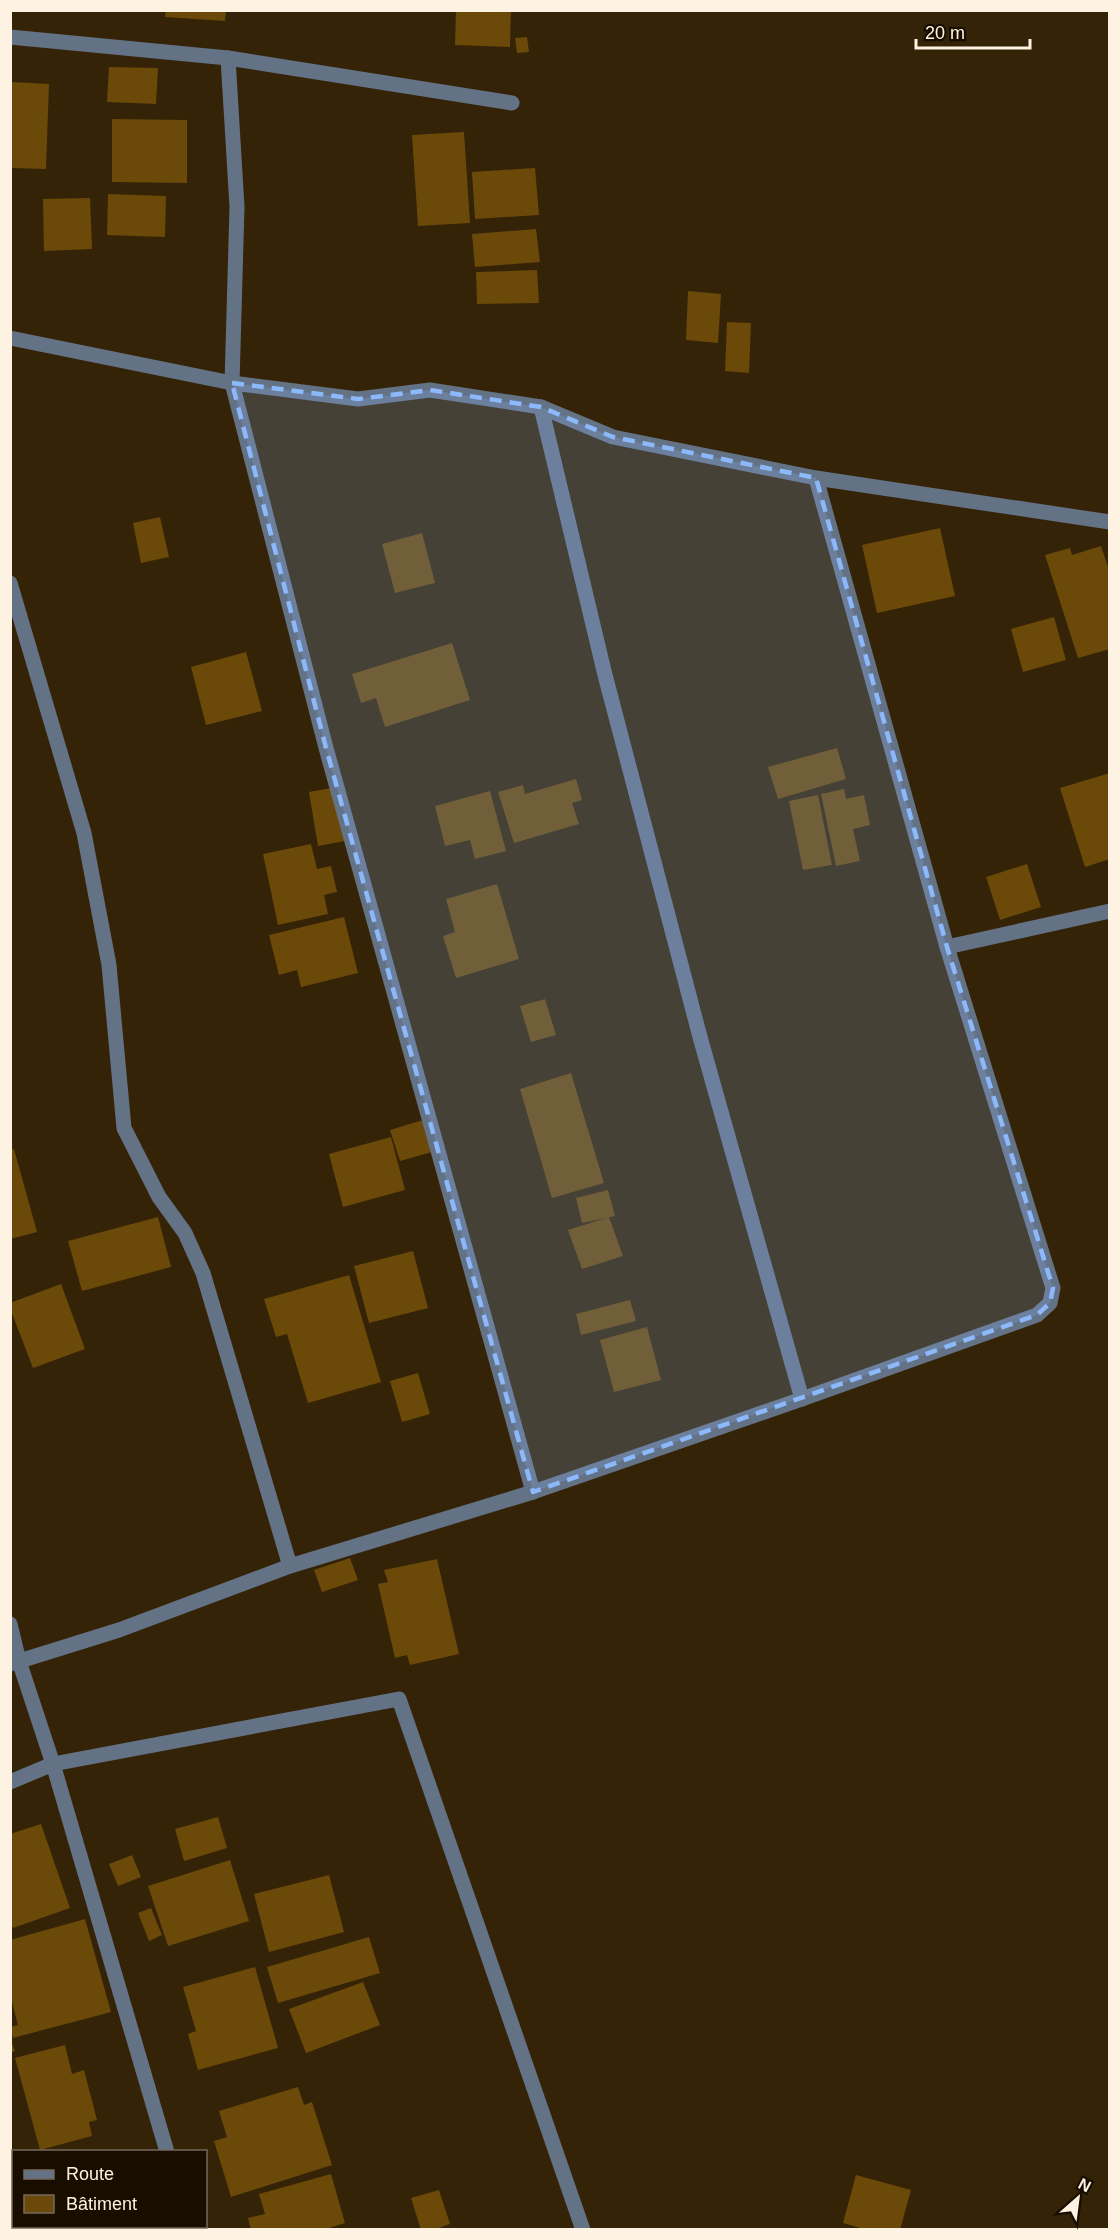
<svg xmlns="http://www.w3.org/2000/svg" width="1120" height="2240" font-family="Helvetica,sans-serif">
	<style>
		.building { fill: #6a4909 }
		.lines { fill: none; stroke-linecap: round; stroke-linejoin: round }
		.minor { stroke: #647286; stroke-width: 15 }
		.marked { fill: #8cb9fc; fill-opacity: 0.2; stroke: #8cb9fc; stroke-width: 4.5; stroke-dasharray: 12 8; stroke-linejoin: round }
	</style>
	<rect width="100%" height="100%" fill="#342307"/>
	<g class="building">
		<polygon points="166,10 226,10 225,21 165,17"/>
		<polygon points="456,10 511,10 510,47 455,45"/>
		<polygon points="527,37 529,52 517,53 515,38"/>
		<polygon points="109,67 158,68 156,104 107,102"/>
		<polygon points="10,82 49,84 46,169 10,168"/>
		<polygon points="112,119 187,120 187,183 112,182"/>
		<polygon points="464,132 470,223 418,226 412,135"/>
		<polygon points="535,168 539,215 475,219 472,172"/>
		<polygon points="108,194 166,196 165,237 107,235"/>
		<polygon points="90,198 92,249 44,251 43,199"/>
		<polygon points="536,229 540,262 475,267 472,234"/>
		<polygon points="537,270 539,303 477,304 476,272"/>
		<polygon points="688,291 721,294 718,343 686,340"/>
		<polygon points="727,322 751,323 749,373 725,371"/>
		<polygon points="160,517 169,557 141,563 133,523"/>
		<polygon points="940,528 955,596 877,613 862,545"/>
		<polygon points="422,533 435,583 395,593 382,544"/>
		<polygon points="1101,546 1110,573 1110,649 1078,658 1045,555 1070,548 1072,555"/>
		<polygon points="1054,617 1066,660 1023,672 1011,629"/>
		<polygon points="452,643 470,700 385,727 376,698 361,703 352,674"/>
		<polygon points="246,652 262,711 206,725 191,667"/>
		<polygon points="837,748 846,779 778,799 768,767"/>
		<polygon points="1110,773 1110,859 1085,867 1060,788"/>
		<polygon points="576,779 582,800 572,803 579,824 514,843 498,792 523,785 525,794"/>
		<polygon points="336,787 345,841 318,846 309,792"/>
		<polygon points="844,789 846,799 864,795 870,825 853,829 860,861 836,866 821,794"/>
		<polygon points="490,791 506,851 475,859 470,840 445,846 435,806"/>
		<polygon points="818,795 832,865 803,870 789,801"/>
		<polygon points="311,844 317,869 331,866 337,892 324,895 328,914 278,925 263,854"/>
		<polygon points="1027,864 1041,907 1000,920 986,877"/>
		<polygon points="497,884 519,959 456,978 443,936 455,932 446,899"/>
		<polygon points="344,917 358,973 301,987 297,970 279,975 269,935"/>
		<polygon points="545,999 556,1035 531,1042 520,1006"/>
		<polygon points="571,1073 604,1183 552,1198 520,1089"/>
		<polygon points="423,1120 432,1152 400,1161 390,1130"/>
		<polygon points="391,1137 405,1190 343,1207 329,1154"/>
		<polygon points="14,1149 37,1232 10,1239 10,1150"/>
		<polygon points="608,1190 615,1216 582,1223 576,1198"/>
		<polygon points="158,1217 171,1267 82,1291 68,1241"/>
		<polygon points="609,1217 623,1256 582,1269 568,1230"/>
		<polygon points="413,1251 428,1308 369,1323 354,1266"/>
		<polygon points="349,1275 381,1382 308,1403 287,1334 276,1337 264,1299"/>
		<polygon points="61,1284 85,1349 33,1368 10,1308 10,1303"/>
		<polygon points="630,1300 636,1321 581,1335 576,1314"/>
		<polygon points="647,1327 661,1380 614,1392 600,1340"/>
		<polygon points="418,1373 430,1414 402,1422 390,1381"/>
		<polygon points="350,1558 358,1580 322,1592 314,1570"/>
		<polygon points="437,1559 459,1654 410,1665 407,1655 395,1658 378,1584 388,1582 384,1570"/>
		<polygon points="218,1817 227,1848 184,1861 175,1829"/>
		<polygon points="41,1824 70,1908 13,1928 10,1921 10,1834"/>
		<polygon points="132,1855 141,1877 118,1886 109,1864"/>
		<polygon points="230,1860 249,1921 168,1946 148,1886"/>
		<polygon points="329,1875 344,1932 269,1952 254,1894"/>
		<polygon points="151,1908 162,1935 149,1941 138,1913"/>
		<polygon points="85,1919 111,2012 13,2038 10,2027 18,2025 12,2002 10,2003 10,1940"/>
		<polygon points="369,1937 380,1973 278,2003 267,1967"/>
		<polygon points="255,1967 278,2048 198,2070 188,2034 196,2031 183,1987"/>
		<polygon points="363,1982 380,2025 306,2053 289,2009"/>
		<polygon points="10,2038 15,2051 10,2053"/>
		<polygon points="65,2045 72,2074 84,2070 97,2120 89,2122 92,2136 40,2150 15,2058"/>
		<polygon points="298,2087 304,2105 312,2102 332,2165 231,2197 214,2141 227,2137 219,2111"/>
		<polygon points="331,2174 345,2223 323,2230 251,2230 248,2218 265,2214 259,2194"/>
		<polygon points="856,2175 911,2190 900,2230 867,2230 843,2223"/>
		<polygon points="439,2190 450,2224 433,2230 421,2230 411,2198"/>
	</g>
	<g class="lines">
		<g class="minor">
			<polyline points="10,37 228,58 512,103"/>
			<polyline points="228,58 237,207 232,383 326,748 533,1492"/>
			<polyline points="10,338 232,383 358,399 430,390 541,407 613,437 816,478 1110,522"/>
			<polyline points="541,407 605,675 700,1037 802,1399"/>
			<polyline points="10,583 84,833 109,965 124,1128 159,1197 185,1233 203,1273 290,1566"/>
			<polyline points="947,947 1110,911"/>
			<polyline points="10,1624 19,1661 53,1764 167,2152"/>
			<polyline points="10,1664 119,1630 290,1566 533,1492 802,1399 1037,1315 1050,1303 1053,1288 947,947 816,478"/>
			<polyline points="10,1782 53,1764 399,1699 583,2230"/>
			<polyline points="190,2226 190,2230"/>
		</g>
	</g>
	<path class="marked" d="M 232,383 L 358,399 L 430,390 L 541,407 L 613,437 L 816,478 L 947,947 L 1053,1288 L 1050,1303 L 1037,1315 L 533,1492 L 326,748 Z"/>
	<rect width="1120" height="2240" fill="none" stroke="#fef3e3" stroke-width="24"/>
	<rect x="12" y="2150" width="195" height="78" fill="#190d00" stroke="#75695b" stroke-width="1.5"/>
	<rect x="24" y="2170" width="30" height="9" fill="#647286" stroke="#75695b" stroke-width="1.5"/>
	<text x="66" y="2180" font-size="18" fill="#fef3e3">Route</text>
	<rect x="24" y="2195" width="30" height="18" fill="#6a4909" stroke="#75695b" stroke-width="1.5"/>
	<text x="66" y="2210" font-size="18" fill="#fef3e3">Bâtiment</text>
	<g transform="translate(1078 2198) rotate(28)" stroke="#190d00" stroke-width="4.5" paint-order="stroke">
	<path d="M0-4.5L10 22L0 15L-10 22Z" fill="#fef3e3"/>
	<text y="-9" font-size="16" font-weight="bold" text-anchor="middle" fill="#fef3e3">N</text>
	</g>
	<path d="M916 39v9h114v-9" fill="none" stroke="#fef3e3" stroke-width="3"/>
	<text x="925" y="39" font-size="18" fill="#fef3e3" stroke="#190d00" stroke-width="4.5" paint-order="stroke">20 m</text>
</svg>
